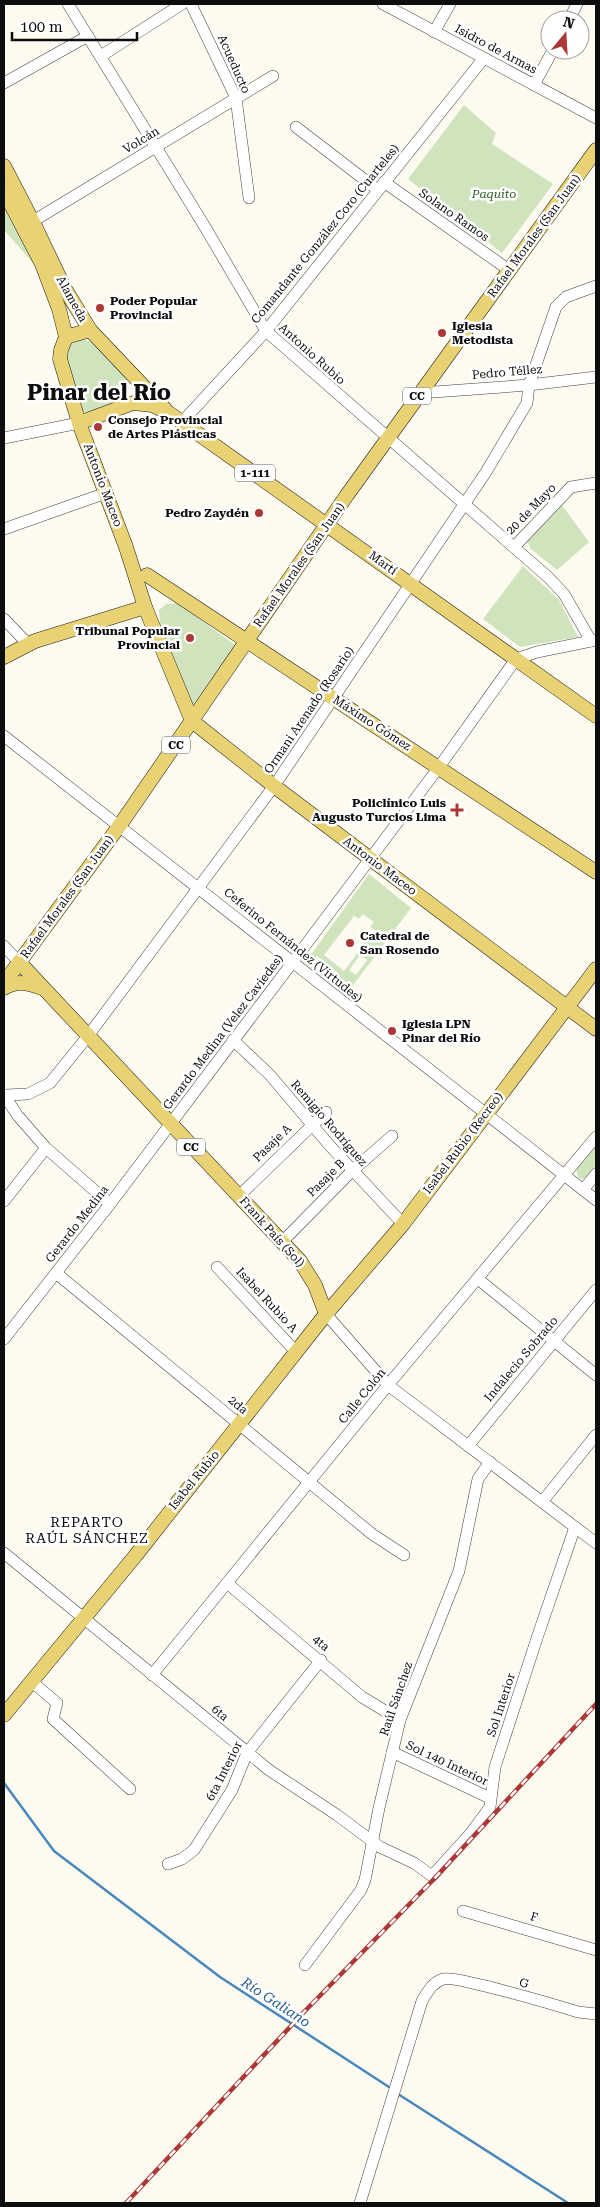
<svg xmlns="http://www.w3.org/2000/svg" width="600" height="2207" font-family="'Roboto Serif',serif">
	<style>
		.green { fill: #cfe4bd; fill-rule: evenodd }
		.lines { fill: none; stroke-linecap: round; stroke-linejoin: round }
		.stream { stroke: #4988bd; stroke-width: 2.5 }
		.minor-casing { stroke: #404040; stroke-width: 12 }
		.major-casing { stroke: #1e1e1e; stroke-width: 15 }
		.minor { stroke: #fff; stroke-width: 11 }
		.major { stroke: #e8d274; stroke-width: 14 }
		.rail-casing { stroke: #ad3736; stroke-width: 4.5 }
		.rail { stroke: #fff; stroke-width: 2.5; stroke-dasharray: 8; stroke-linecap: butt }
		.poi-dot { fill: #ad3736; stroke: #fff; stroke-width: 2 }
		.labels { text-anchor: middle; stroke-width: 5; stroke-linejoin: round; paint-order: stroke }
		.shield { fill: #fff; stroke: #565656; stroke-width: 1 }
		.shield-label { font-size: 11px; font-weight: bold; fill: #0d0d0d }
		.street-label { font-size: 12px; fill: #0d0d0d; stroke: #fff }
		.park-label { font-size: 12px; font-style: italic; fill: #2e5d25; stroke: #fff }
		.poi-label { font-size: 12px; font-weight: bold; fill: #0d0d0d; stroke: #fff; text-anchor: start }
		.neighbourhood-label { font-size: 14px; letter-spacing: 1px; fill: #0d0d0d; stroke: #fff }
		.water-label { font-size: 14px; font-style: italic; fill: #255b90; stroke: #fff }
		.town-label { font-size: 22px; font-weight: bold; fill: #0d0d0d; stroke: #fff }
	</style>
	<rect width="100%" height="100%" fill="#fdfbef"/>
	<g class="green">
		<polygon points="464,105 496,133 492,144 553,184 502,253 408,179"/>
		<polygon points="4,198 32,255 34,264 4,230"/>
		<path d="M 84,339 L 90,342 L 128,379 C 129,385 130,390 126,395 C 118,407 91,419 79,409 L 64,351 L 73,343 Z"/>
		<polygon points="561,504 589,542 557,570 531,549 527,541"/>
		<polygon points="523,566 559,600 578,637 520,647 483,619"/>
		<polygon points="178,603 235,645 193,705 160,623 159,610 166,604"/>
		<path d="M 369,874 L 411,908 L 345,996 L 305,963 ZM 363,914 L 374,922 L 370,927 L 375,930 L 344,971 L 324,955 L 354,916 L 359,919 ZM 360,955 L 367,960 L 356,975 L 349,970 ZM 317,956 L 338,973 L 333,979 L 312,962 Z"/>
		<path d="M 596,1143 C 596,1155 598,1185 578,1178 L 576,1168 Z"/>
	</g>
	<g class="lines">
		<g class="stream">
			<polyline points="4,1783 54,1851 220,1977 392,2089"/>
			<polyline points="398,2094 568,2203"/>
		</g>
		<g class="minor-casing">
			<g id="minor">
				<polyline points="68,4 205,227 266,331 548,577 564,594 591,641"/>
				<polyline points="191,4 236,98 249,198"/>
				<polyline points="383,4 596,118"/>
				<polyline points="569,20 577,4"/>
				<polyline points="434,32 450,4"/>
				<polyline points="101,56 182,4"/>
				<polyline points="4,83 88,36"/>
				<polyline points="534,85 553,50"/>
				<polyline points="296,127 378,190"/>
				<polyline points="384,182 509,270"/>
				<polyline points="25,226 273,76"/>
				<polyline points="420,393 529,385 596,377"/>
				<polyline points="182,422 266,331 484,58"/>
				<polyline points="4,438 79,423"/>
				<polyline points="4,529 106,493"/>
				<polyline points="514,547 571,487 596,483"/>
				<polyline points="4,619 28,644"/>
				<polyline points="4,736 596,1200"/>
				<polyline points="4,946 19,962"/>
				<polyline points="233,1040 270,1075 330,1146 403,1224"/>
				<polyline points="4,1095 18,1116 46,1148 110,1204"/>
				<polyline points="6,1095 28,1094 50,1083 88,1036 274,786 486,472 527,403 529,385 556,307 566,297 596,286"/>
				<polyline points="583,1190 596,1174"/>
				<polyline points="239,1196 326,1112"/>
				<polyline points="4,1201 46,1148"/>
				<polyline points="283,1241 352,1171 392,1136"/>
				<polyline points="217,1267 297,1353"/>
				<polyline points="56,1273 372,1534 404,1555"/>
				<polyline points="478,1279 596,1375"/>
				<polyline points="326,1314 388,1385 596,1543"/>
				<polyline points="4,1339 110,1204 292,963 439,767 516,659 537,652 596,640"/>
				<polyline points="468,1446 596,1290"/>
				<polyline points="542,1502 596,1435"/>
				<polyline points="4,1553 269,1770 337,1815 380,1847 414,1863 432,1876 470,1834 490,1807 495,1767 538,1635 575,1527"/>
				<polyline points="227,1583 362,1697 400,1720"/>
				<polyline points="152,1675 388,1385 596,1137"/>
				<polyline points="31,1681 57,1703 53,1719 130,1789"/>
				<polyline points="392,1752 490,1798"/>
				<polyline points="168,1864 182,1859 194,1850 232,1790 247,1753 321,1660"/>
				<polyline points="463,1911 596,1950"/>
				<polyline points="305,1965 361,1890 365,1880 379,1808 400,1720 459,1571 478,1479 490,1462"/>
				<path d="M 360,2203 L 422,2001 C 428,1991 432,1983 443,1979 C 454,1975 559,2006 578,2012 L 596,2014"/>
			</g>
		</g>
		<g class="major-casing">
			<g id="major">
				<polyline points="4,166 33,222 65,289 90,330 165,409"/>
				<polyline points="4,191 42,264 59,309 66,337 61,350 60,359 79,423 126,547 145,607 192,721 274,786 596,1029"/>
				<polyline points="66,337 90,330"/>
				<polyline points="79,423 133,403 152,405 169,413 596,716"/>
				<polyline points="147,575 596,872"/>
				<polyline points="4,657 35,641 145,607"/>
				<polyline points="19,962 300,1261 315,1285 326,1314"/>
				<polyline points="4,983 120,825 347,495 596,150"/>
				<path d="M 4,988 C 18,980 27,983 42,988"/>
				<polyline points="4,1715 136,1555 326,1314 403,1224 596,969"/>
			</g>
		</g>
		<use href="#minor" class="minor"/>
		<use href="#major" class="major"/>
		<g class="rail-casing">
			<polyline id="rail" points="126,2203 304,2012 433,1880 596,1704"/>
		</g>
		<use href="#rail" class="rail"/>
	</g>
	<g class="poi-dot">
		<circle cx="100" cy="308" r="5"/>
		<circle cx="442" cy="333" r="5"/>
		<circle cx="98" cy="427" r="5"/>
		<circle cx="259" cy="513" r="5"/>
		<circle cx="190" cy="638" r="5"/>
		<path d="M454.5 802.5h5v5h5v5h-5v5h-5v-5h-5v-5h5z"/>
		<circle cx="350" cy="943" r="5"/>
		<circle cx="392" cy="1031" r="5"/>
	</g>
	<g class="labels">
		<g class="shield">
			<rect x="403" y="387.5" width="28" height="17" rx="4"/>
			<rect x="235" y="464.5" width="40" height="17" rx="4"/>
			<rect x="162" y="736.5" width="28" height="17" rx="4"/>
			<rect x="177" y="1138.5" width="28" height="17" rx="4"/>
		</g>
		<g class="shield-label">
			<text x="417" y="400">CC</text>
			<text x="255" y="477">1-111</text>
			<text x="176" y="749">CC</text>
			<text x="191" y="1151">CC</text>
		</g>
		<g class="street-label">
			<text transform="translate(496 49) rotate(28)" y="4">Isidro de Armas</text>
			<text transform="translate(234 64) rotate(66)" y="4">Acueducto</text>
			<text transform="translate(141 140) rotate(-31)" y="4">Volcán</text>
			<text transform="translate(454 215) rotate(35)" y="4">Solano Ramos</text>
			<text transform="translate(325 234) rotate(-51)" y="4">Comandante González Coro (Cuarteles)</text>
			<text transform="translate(534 236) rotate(-54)" y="4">Rafael Morales (San Juan)</text>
			<text transform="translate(72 299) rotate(61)" y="4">Alameda</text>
			<text transform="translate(312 354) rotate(42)" y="4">Antonio Rubio</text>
			<text transform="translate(507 372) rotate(-5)" y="4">Pedro Téllez</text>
			<text transform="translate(103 485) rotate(69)" y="4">Antonio Maceo</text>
			<text transform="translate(531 509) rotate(-46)" y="4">20 de Mayo</text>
			<text transform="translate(383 563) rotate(36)" y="4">Martí</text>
			<text transform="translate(299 565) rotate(-55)" y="4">Rafael Morales (San Juan)</text>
			<text transform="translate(309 710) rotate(-56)" y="4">Ormani Arenado (Rosario)</text>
			<text transform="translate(372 723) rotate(33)" y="4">Máximo Gómez</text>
			<text transform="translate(380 866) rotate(37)" y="4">Antonio Maceo</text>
			<text transform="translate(67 897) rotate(-54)" y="4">Rafael Morales (San Juan)</text>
			<text transform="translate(293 945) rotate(39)" y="4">Ceferino Fernández (Virtudes)</text>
			<text transform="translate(223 1032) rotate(-53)" y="4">Gerardo Medina (Velez Caviedes)</text>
			<text transform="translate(329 1123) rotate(49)" y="4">Remigio Rodríguez</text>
			<text transform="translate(272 1143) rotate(-44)" y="4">Pasaje A</text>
			<text transform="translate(463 1143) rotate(-53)" y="4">Isabel Rubio (Recreo)</text>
			<text transform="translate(326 1178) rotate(-45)" y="4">Pasaje B</text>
			<text transform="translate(77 1224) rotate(-52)" y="4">Gerardo Medina</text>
			<text transform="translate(272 1232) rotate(48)" y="4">Frank País (Sol)</text>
			<text transform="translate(267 1300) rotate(47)" y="4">Isabel Rubio A</text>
			<text transform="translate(521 1359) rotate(-50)" y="4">Indalecio Sobrado</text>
			<text transform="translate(362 1396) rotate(-51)" y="4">Calle Colón</text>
			<text transform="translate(238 1405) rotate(40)" y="4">2da</text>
			<text transform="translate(194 1480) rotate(-51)" y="4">Isabel Rubio</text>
			<text transform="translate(321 1643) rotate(40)" y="4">4ta</text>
			<text transform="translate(396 1699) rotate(-71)" y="4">Raúl Sánchez</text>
			<text transform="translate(501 1705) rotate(-72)" y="4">Sol Interior</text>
			<text transform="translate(220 1713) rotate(39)" y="4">6ta</text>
			<text transform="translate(447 1763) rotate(25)" y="4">Sol 140 Interior</text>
			<text transform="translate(224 1771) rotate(-63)" y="4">6ta Interior</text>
			<text transform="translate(534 1917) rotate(16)" y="4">F</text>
			<text transform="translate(524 1983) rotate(15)" y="4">G</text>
		</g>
		<g class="park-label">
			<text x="494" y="198">Paquito</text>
		</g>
		<g class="poi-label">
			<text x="110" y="305">Poder Popular<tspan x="110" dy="14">Provincial</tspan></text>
			<text x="452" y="330">Iglesia<tspan x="452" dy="14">Metodista</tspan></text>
			<text x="108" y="424">Consejo Provincial<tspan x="108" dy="14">de Artes Plásticas</tspan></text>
			<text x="249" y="517" text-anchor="end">Pedro Zaydén</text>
			<text x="180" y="635" text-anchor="end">Tribunal Popular<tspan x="180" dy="14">Provincial</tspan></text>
			<text x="446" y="807" text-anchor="end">Policlínico Luis<tspan x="446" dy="14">Augusto Turcios Lima</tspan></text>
			<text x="360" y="940">Catedral de<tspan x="360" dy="14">San Rosendo</tspan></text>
			<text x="402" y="1028">Iglesia LPN<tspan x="402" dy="14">Pinar del Río</tspan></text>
		</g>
		<g class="neighbourhood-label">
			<text x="87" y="1527">REPARTO<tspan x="87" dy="16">RAÚL SÁNCHEZ</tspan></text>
		</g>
		<g class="water-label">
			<text transform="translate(276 2002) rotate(33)" y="5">Río Galiano</text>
		</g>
		<g class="town-label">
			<text x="99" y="400">Pinar del Río</text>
		</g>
	</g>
	<rect width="600" height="2207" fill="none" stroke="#0d0d0d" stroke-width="10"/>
	<g transform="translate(565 35) rotate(18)"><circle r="24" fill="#ffffff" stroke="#9e9e9e"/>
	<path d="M0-4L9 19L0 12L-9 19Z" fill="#ad3736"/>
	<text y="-8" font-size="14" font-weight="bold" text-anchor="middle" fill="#0d0d0d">N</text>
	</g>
	<path d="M12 32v8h125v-8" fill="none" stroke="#0d0d0d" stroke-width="2.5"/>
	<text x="20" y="32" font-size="15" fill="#0d0d0d" stroke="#ffffff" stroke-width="4" paint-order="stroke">100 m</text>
</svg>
